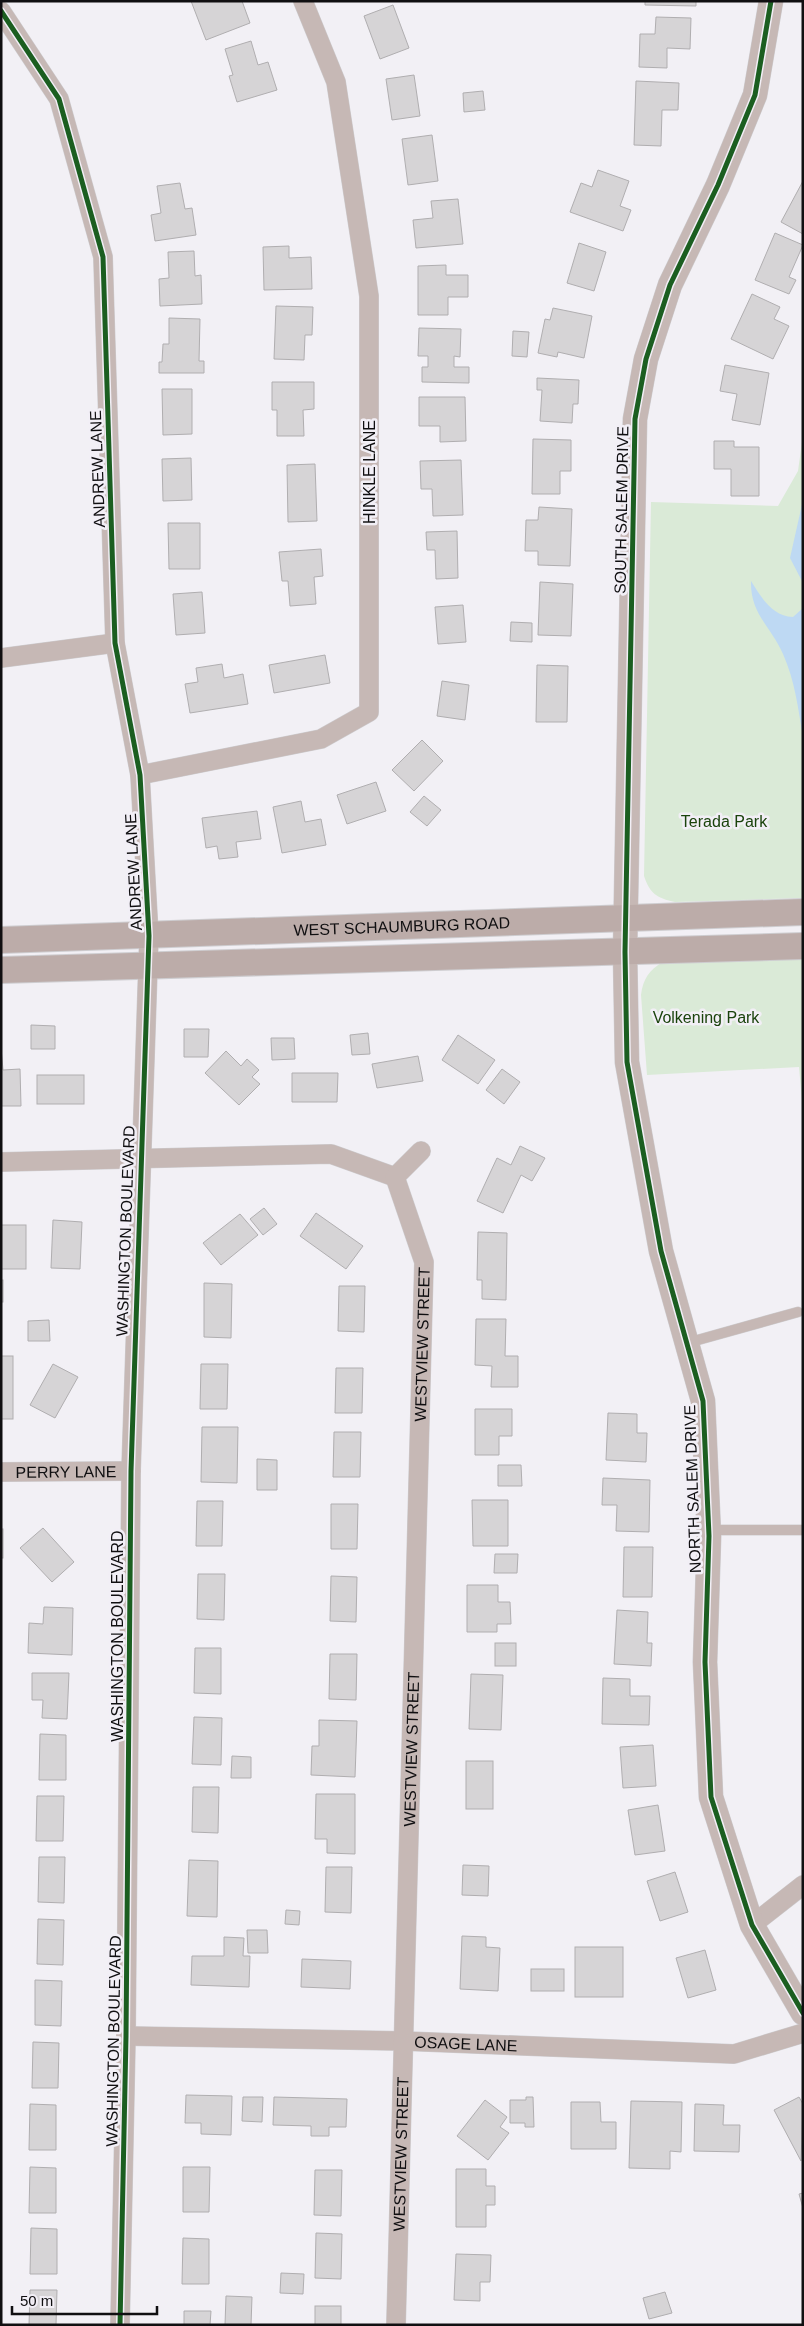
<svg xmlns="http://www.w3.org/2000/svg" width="804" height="2326" font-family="Arial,sans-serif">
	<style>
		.green { fill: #daead7 }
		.water { fill: #bed9f3 }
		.building { fill: #d6d4d6; stroke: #b0aeb0 }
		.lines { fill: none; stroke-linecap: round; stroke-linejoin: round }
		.service-casing { stroke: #cecdd0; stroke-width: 11 }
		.minor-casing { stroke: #cecdd0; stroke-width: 20 }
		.tertiary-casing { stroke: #cecdd0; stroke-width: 25 }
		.secondary-casing { stroke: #cecdd0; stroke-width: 28 }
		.service { stroke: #c6b8b5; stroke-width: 10 }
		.minor { stroke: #c6b8b5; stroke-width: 19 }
		.tertiary { stroke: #c6b8b5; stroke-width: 24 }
		.secondary { stroke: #bcaca9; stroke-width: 26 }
		.cycleway-casing { stroke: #f2eff6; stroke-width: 8 }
		.cycleway { stroke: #1b5e20; stroke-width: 5 }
		.labels { text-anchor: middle; stroke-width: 5; stroke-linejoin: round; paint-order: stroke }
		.street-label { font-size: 16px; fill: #100f11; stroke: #f2eff6 }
		.park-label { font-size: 16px; fill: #1a430c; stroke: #f2eff6 }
	</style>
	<rect width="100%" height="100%" fill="#f2f0f5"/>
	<g class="green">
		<path d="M 803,435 L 803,898 L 675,902 C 657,898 650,894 644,876 L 651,502 L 778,506 L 798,471 Z"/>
		<path d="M 803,959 L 803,1112 L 799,1067 L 647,1075 L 641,995 C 643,979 649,970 663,962 Z"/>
	</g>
	<g class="water">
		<polygon points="803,500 803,583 790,558"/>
		<path d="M 751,581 C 761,597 772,616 793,617 L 803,608 L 803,737 C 798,708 795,681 783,654 C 771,626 750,614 751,581 Z"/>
	</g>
	<g class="building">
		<polygon points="191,1 242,1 250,23 206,40"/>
		<polygon points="645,1 696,1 696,6 645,5"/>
		<polygon points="393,5 409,48 380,59 364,16"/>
		<polygon points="656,17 691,18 690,49 667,48 667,68 639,67 640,34 655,34"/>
		<polygon points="251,41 258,65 268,62 277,90 237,102 229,76 233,75 225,49"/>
		<polygon points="414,75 420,116 392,120 386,79"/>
		<polygon points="636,81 679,83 678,110 662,110 661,146 634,145"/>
		<polygon points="483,91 485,110 464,112 463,93"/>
		<polygon points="432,135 438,181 408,185 402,139"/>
		<polygon points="598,170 629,181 620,206 631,210 623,231 570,212 581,183 592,187"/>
		<polygon points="803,181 803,234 781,222"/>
		<polygon points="180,183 185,209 192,208 196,235 155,241 151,215 161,213 157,186"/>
		<polygon points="458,199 463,244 416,248 413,220 433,218 431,201"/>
		<polygon points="775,233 803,245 789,277 796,280 789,294 755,280"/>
		<polygon points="579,243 606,252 594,291 567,283"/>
		<polygon points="289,246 289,258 311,257 312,289 264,290 263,247"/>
		<polygon points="194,251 195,276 201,275 202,304 160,306 159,279 169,278 168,252"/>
		<polygon points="446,265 446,275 468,275 468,297 448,297 448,315 418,315 418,266"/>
		<polygon points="752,294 780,307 774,319 789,326 773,359 731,339"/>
		<polygon points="276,306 313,307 312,335 305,335 304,360 274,359"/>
		<polygon points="553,308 592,316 584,358 558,352 557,357 538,353 545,319 550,320"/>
		<polygon points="169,318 200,319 199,361 204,361 204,373 159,373 159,362 162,362 163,344 169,344"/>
		<polygon points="419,328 461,329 460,357 454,356 454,367 469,367 469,383 422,382 422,367 428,367 428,356 418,356"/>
		<polygon points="513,331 529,332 527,357 512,356"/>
		<polygon points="725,365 769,373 760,425 732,420 737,394 720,391"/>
		<polygon points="537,378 579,380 578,404 573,404 572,423 540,421 542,390 537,390"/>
		<polygon points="272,382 314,382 314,409 303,410 304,436 277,436 277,410 272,410"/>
		<polygon points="162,389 192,389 192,434 163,435"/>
		<polygon points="419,397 465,397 466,441 440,442 440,426 419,426"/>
		<polygon points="533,439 571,440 571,471 560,471 560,494 532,494"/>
		<polygon points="714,441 734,441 734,447 759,447 759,496 731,496 731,469 714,469"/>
		<polygon points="191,458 192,500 163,501 162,459"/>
		<polygon points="461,460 463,515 433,516 432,489 421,489 420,461"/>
		<polygon points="315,464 317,521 288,522 287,465"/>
		<polygon points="539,507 572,509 570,566 538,565 538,551 525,551 526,520 538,520"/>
		<polygon points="168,523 200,523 200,569 169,569"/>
		<polygon points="457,531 458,578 436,579 435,550 427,550 426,532"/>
		<polygon points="321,549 323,576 314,577 316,604 290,606 288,581 282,581 279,552"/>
		<polygon points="540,582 573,584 571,636 538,635"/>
		<polygon points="202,592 205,633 176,635 173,594"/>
		<polygon points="463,605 466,642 438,644 435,607"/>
		<polygon points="511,622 532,623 532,642 510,641"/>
		<polygon points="325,655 330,683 274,693 269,665"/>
		<polygon points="222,664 224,678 243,674 248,704 190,713 185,684 198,682 196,668"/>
		<polygon points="537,665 568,666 567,722 536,722"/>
		<polygon points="442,681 469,685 465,720 437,716"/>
		<polygon points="422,740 443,761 414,791 392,770"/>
		<polygon points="376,782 386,811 347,824 337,795"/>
		<polygon points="424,796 441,810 427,826 410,812"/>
		<polygon points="301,801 305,822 321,819 326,845 282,853 273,807"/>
		<polygon points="257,811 261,839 236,842 238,857 219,859 217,846 206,848 202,818"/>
		<polygon points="31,1025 55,1026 55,1049 31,1049"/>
		<polygon points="184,1029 209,1029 208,1057 184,1057"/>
		<polygon points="368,1033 370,1054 352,1055 350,1035"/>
		<polygon points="458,1035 495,1060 478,1084 442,1060"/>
		<polygon points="271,1038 294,1038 295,1059 272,1060"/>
		<polygon points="1,1048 3,1070 20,1069 21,1106 1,1106"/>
		<polygon points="226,1051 241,1066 247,1059 259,1070 252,1077 260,1084 239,1105 205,1073"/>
		<polygon points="418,1056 423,1081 377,1088 372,1064"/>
		<polygon points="502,1069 520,1082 504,1104 486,1090"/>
		<polygon points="292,1073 338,1073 337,1102 292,1102"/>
		<rect x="37" y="1075" width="47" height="29"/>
		<polygon points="520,1146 545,1158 532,1181 521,1175 503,1213 477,1201 497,1158 511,1165"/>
		<polygon points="264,1208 277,1224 263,1235 250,1219"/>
		<polygon points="316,1213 363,1246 346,1269 300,1236"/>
		<polygon points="240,1214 258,1235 221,1265 203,1243"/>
		<polygon points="53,1220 82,1222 80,1269 51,1268"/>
		<rect x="1" y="1225" width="25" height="44"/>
		<polygon points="478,1232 507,1233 506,1300 482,1299 482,1280 477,1280"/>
		<rect x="1" y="1280" width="2" height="22"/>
		<polygon points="204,1283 232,1284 231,1338 204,1337"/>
		<polygon points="339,1286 365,1286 364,1332 338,1331"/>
		<polygon points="476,1319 506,1319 505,1356 518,1356 518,1387 491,1387 492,1366 475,1365"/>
		<polygon points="49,1320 50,1341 28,1341 28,1321"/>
		<rect x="1" y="1356" width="12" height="63"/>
		<polygon points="53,1364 78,1377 55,1418 30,1405"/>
		<polygon points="201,1364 228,1364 227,1409 200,1409"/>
		<polygon points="336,1368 363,1368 362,1413 335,1413"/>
		<polygon points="475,1409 512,1409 512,1436 499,1436 499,1455 475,1455"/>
		<polygon points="608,1413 637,1414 637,1433 647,1433 646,1462 606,1460"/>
		<polygon points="202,1427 238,1427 237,1483 201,1482"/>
		<polygon points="334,1432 361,1432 360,1477 333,1477"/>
		<polygon points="257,1459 277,1460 277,1490 257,1490"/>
		<polygon points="498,1465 521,1465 522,1486 498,1486"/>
		<polygon points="603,1478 650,1480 649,1532 616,1531 617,1505 602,1505"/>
		<polygon points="472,1500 508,1500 508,1546 473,1546"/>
		<polygon points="197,1501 223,1501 222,1546 196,1546"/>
		<polygon points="331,1504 358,1504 357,1549 331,1549"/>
		<polygon points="43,1528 74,1562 52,1582 20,1548"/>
		<rect x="1" y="1529" width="2" height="29"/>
		<polygon points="624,1547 653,1547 652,1597 623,1597"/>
		<polygon points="495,1554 518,1554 517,1573 494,1573"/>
		<polygon points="198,1574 225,1574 224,1620 197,1619"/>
		<polygon points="331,1576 357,1577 356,1622 330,1621"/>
		<polygon points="467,1585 498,1585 498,1602 510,1602 511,1624 497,1624 497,1632 467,1632"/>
		<polygon points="44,1607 73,1608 72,1655 28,1653 29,1623 43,1624"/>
		<polygon points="617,1610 648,1612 647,1643 652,1643 651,1666 614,1664"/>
		<rect x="495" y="1643" width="21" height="23"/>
		<polygon points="195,1648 221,1648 221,1694 194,1693"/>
		<polygon points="330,1654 357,1654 356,1700 329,1699"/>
		<polygon points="32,1673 69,1673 67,1719 42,1718 43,1700 32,1700"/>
		<polygon points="471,1674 503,1675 501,1730 469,1729"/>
		<polygon points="603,1678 630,1679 630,1696 650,1696 649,1725 602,1724"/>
		<polygon points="194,1717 222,1718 221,1765 192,1764"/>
		<polygon points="319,1720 357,1721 355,1777 311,1775 312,1746 319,1746"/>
		<polygon points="40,1734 66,1735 66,1780 39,1780"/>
		<polygon points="653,1745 656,1786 623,1788 620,1747"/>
		<polygon points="232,1756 251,1757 251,1778 231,1778"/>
		<rect x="466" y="1761" width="27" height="48"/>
		<polygon points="193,1787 219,1787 218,1833 192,1832"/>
		<polygon points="316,1794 355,1794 355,1854 327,1853 327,1839 315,1839"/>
		<polygon points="37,1796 64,1796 63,1841 36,1841"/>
		<polygon points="658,1805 665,1851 635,1855 628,1810"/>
		<polygon points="39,1857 65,1857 64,1903 38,1902"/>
		<polygon points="189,1860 218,1861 217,1917 187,1916"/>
		<polygon points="463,1865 489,1866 488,1896 462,1895"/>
		<polygon points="326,1867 352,1867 351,1913 325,1912"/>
		<polygon points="675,1872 688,1912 660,1921 647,1881"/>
		<polygon points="286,1910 300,1911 299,1925 285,1924"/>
		<polygon points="38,1919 64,1920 63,1965 37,1964"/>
		<polygon points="247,1930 267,1930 268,1953 248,1953"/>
		<polygon points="462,1936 486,1937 486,1947 500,1948 498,1991 460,1989"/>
		<polygon points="224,1937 244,1938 243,1956 250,1956 249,1987 191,1985 192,1956 224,1956"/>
		<rect x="575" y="1947" width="48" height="50"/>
		<polygon points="705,1950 716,1990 688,1998 676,1958"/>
		<polygon points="302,1959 351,1961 350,1989 301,1987"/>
		<rect x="531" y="1969" width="33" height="22"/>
		<polygon points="35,1980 62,1981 61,2026 35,2025"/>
		<polygon points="33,2042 59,2043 58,2088 32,2088"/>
		<polygon points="186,2095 232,2096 231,2135 201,2134 201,2123 185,2123"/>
		<polygon points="243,2097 263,2097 262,2122 242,2121"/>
		<polygon points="274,2097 347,2099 346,2127 329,2127 329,2136 311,2136 311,2126 273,2125"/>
		<polygon points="526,2097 533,2097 534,2127 525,2127 525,2123 510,2123 510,2100 526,2100"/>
		<polygon points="799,2097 803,2104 801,2161 774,2110"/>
		<polygon points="485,2100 507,2117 500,2127 509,2133 488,2160 457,2136"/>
		<polygon points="631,2101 682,2102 681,2152 670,2151 670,2169 629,2168"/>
		<polygon points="571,2102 600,2102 601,2122 616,2122 616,2149 571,2149"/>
		<polygon points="30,2104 56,2105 56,2150 29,2150"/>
		<polygon points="695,2104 724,2105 723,2125 740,2125 739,2152 694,2151"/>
		<polygon points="30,2167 56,2168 56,2213 29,2213"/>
		<polygon points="183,2167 210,2167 209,2212 183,2212"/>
		<polygon points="456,2169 486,2169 486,2186 495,2186 495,2205 486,2205 486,2227 456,2227"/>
		<polygon points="315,2170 342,2170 341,2216 314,2215"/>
		<polygon points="803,2193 803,2208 799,2194"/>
		<polygon points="31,2228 57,2229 57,2274 30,2274"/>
		<polygon points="316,2233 342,2234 341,2279 315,2278"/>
		<polygon points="183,2238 209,2239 209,2284 182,2284"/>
		<polygon points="456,2254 491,2255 490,2282 480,2282 480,2301 454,2300"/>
		<polygon points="281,2273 304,2274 303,2294 280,2293"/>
		<polygon points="30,2290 57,2290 56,2325 29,2325"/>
		<polygon points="665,2292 672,2313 649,2319 643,2298"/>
		<polygon points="226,2296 252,2297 251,2325 225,2325"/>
		<rect x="315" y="2306" width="26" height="19"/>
		<polygon points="184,2311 211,2311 210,2325 184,2325"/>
	</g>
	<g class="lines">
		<g class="service-casing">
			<g id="service">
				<polyline points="687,1343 798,1312"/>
				<polyline points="709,1530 803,1530"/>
			</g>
		</g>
		<g class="minor-casing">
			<g id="minor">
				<polyline points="1,11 59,99 103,257 115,643 140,775 149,936 131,1471 126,2036 120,2325"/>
				<polyline points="1,658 115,643"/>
				<polyline points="140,775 321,739 369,712 369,296 336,82 303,1"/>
				<polyline points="1,1162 331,1154 395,1177"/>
				<path id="s1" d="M 1,1472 L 131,1471"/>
				<polyline points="752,1925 803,1885"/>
				<path id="s2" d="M 126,2036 L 403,2041 L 734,2054 L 803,2033"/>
				<path id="s3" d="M 396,2325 L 424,1262 L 395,1177 L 421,1151"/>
			</g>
		</g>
		<g class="tertiary-casing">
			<polyline id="tertiary" points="771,1 755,95 718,185 670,285 646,359 635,419 625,952 627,1062 661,1251 703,1401 709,1536 705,1662 711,1797 752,1925 803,2013"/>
		</g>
		<g class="secondary-casing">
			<g id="secondary">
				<path id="s4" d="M 1,940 L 803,912"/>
				<polyline points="1,970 803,946"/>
			</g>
		</g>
		<use href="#service" class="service"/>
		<use href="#minor" class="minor"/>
		<use href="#tertiary" class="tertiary"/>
		<use href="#secondary" class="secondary"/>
		<g class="cycleway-casing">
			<g id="cycleway">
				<polyline points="771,1 755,95 718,185 670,285 646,359 635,419 625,952 627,1062 661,1251 703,1401 709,1536 705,1662 711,1797 752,1925 803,2013"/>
				<polyline points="1,11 59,99 103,257 115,643 140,775 149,936 131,1471 126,2036 120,2325"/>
			</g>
		</g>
		<use href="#cycleway" class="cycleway"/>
	</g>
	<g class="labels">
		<g class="street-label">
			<text transform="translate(97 469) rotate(-92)" y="6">ANDREW LANE</text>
			<text transform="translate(369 472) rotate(-90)" y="6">HINKLE LANE</text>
			<text transform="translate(621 510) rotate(-89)" y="6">SOUTH SALEM DRIVE</text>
			<text transform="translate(133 872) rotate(-93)" y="6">ANDREW LANE</text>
			<text dy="6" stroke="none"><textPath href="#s4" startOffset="401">WEST SCHAUMBURG ROAD</textPath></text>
			<text transform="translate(125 1231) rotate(-88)" y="6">WASHINGTON BOULEVARD</text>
			<text dy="6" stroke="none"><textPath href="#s3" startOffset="981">WESTVIEW STREET</textPath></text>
			<text dy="6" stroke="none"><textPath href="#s1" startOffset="65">PERRY LANE</textPath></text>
			<text transform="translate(692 1489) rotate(-92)" y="6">NORTH SALEM DRIVE</text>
			<text transform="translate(117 1636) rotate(-90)" y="6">WASHINGTON BOULEVARD</text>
			<text dy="6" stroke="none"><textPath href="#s3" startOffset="576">WESTVIEW STREET</textPath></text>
			<text transform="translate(113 2041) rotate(-89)" y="6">WASHINGTON BOULEVARD</text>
			<text dy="6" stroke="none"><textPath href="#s2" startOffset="340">OSAGE LANE</textPath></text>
			<text dy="6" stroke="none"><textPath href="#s3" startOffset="171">WESTVIEW STREET</textPath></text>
		</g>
		<g class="park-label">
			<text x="724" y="827">Terada Park</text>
			<text x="706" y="1023">Volkening Park</text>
		</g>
	</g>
	<rect width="804" height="2326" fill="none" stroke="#100f11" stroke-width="5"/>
	<path d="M12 2306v8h145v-8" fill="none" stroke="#100f11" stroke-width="2.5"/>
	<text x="20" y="2306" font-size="15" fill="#100f11" stroke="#f2eff6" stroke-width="4" paint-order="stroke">50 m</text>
</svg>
